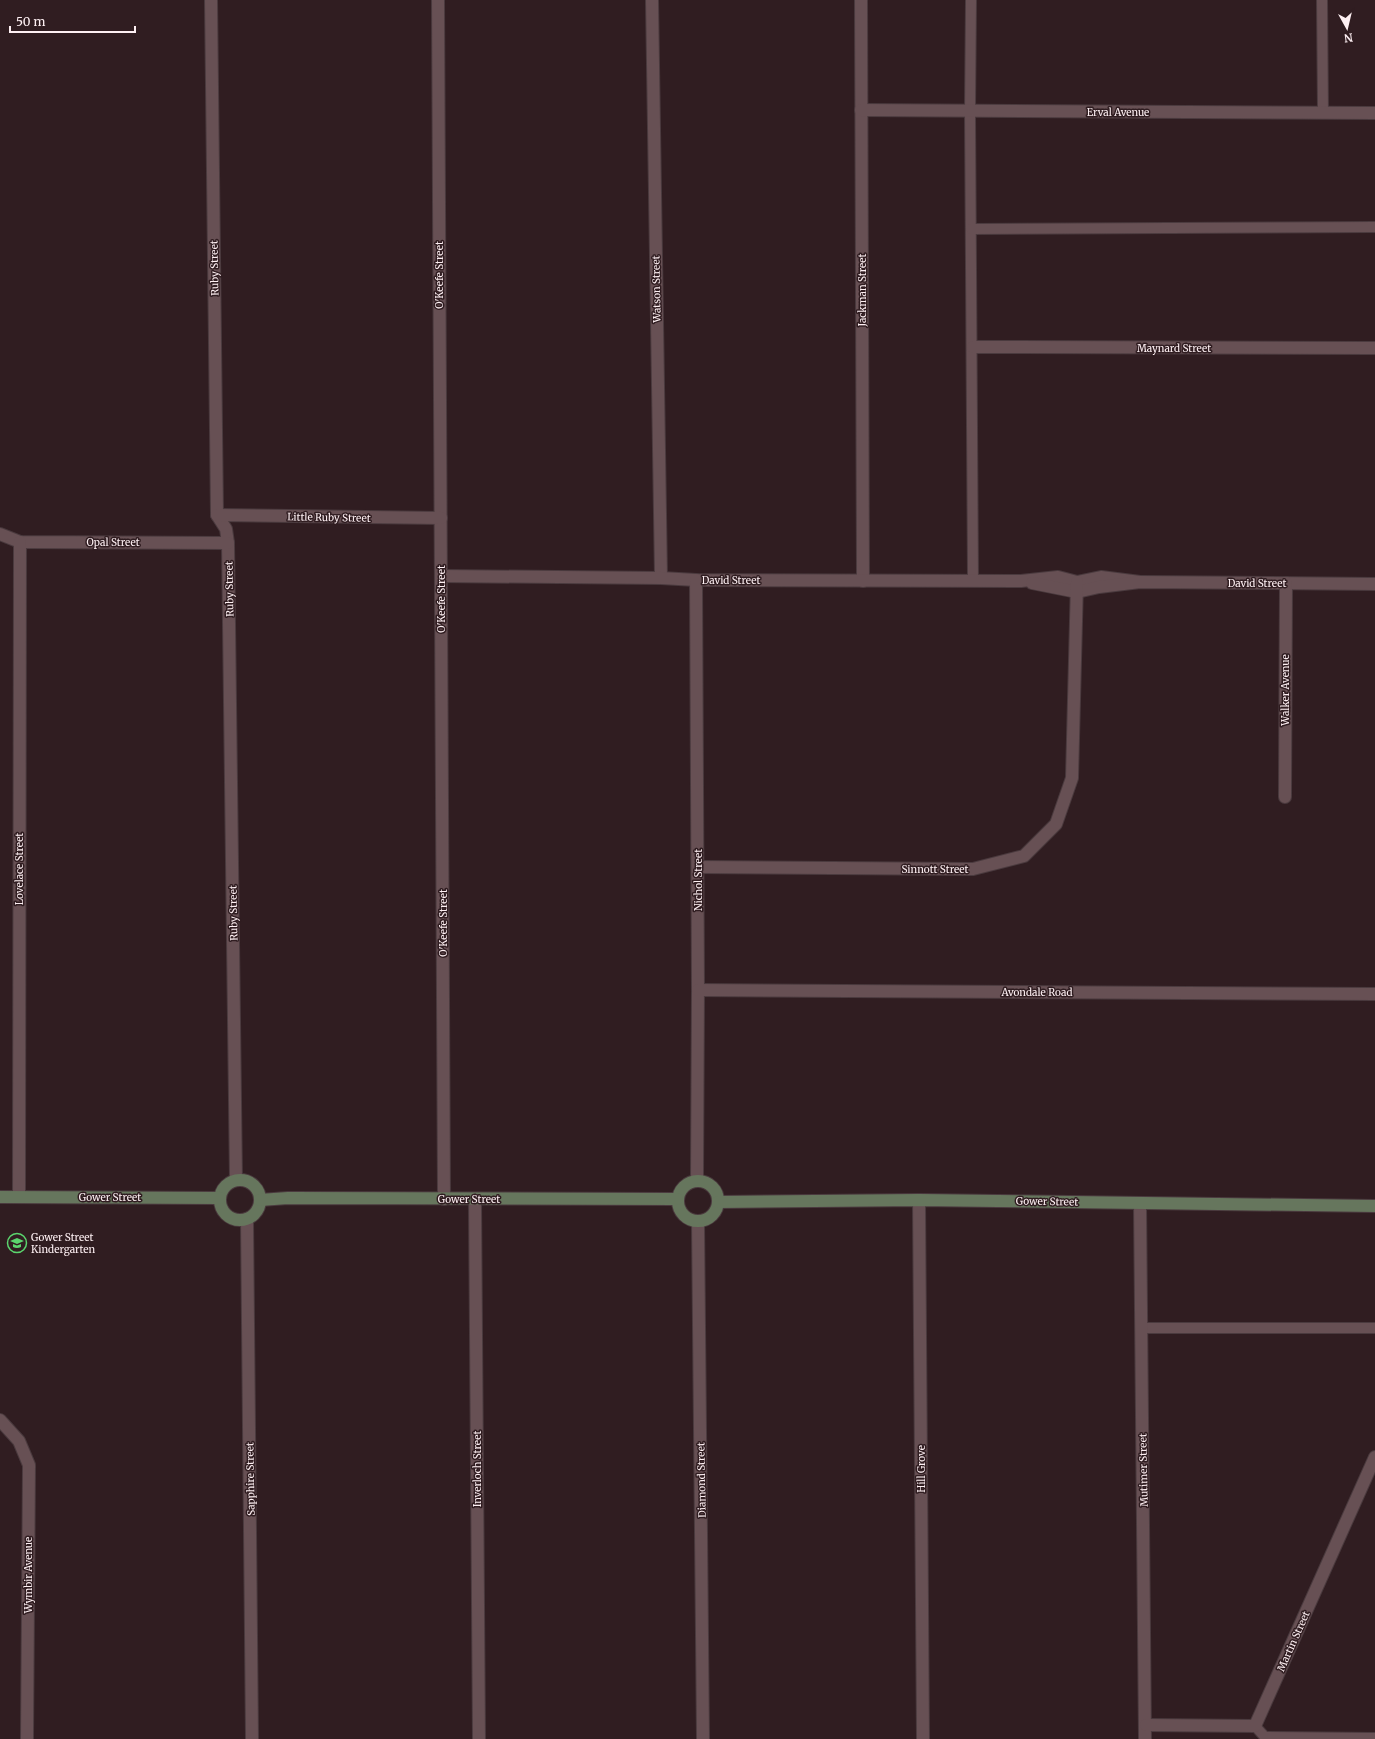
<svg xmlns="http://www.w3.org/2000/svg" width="1375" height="1739" font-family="Merriweather,serif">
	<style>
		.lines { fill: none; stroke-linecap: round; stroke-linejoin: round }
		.lane-casing { stroke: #4a3a3e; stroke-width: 12 }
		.street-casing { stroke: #4a3a3e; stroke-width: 14 }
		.secondary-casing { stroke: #4a3a3e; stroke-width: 14 }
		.lane { stroke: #675054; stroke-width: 10 }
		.street { stroke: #675054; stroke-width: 12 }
		.secondary { stroke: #66765d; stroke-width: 12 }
		.labels { text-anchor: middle; stroke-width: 3; stroke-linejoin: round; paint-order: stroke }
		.street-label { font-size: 10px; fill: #fef0f3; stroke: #301d21 }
		.poi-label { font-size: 10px; fill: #fef0f3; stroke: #301d21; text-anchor: start }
	</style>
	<rect width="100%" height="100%" fill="#301d21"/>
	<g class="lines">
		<g class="lane-casing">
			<g id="lane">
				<polyline points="971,0 970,112 973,581"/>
				<polyline points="1322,0 1323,113"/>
				<polyline points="971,229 1375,227"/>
				<polyline points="1141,1328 1375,1328"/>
				<polyline points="1255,1726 1265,1737 1375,1738"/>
			</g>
		</g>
		<g class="street-casing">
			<g id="street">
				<polyline points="211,0 217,515 226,529 228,543 236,1180"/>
				<polyline points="438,0 444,1199"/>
				<polyline points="652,0 661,578"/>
				<polyline points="861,0 863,581"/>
				<polyline points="861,110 1375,113"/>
				<polyline points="973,347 1375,348"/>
				<polyline points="217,515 441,518"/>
				<polyline points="0,534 20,542 228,543"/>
				<polyline points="441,576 661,578 696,580 1021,581 1058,577 1077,582 1101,577 1140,582"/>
				<polyline points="696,580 698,990 697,1180"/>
				<polyline points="1032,583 1077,592 1099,587 1140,582 1375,584"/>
				<polyline points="1285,797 1286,583"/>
				<polyline points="698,867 973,869 1024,856 1056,824 1072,778 1077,582"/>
				<polyline points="698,990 1375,994"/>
				<polyline points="19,1197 20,542"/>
				<polyline points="475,1199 479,1739"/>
				<polyline points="919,1200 923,1739"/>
				<polyline points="1140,1203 1145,1738"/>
				<polyline points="247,1219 252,1739"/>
				<polyline points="698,1222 703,1739"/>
				<polyline points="0,1420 19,1441 29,1465 27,1739"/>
				<polyline points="1146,1725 1255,1726 1375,1457"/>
			</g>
		</g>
		<g class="secondary-casing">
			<g id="secondary">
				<circle cx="240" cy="1200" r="20"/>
				<circle cx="698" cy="1201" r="20"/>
				<polyline points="0,1197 220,1198"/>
				<polyline points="260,1200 288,1198 677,1199"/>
				<polyline points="718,1202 919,1200 1375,1206"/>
			</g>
		</g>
		<use href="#lane" class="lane"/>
		<use href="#street" class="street"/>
		<use href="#secondary" class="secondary"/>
	</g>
	<defs>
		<g id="school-ring" transform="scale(1)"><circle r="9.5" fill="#301d21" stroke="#5bd56e" stroke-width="1.5"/><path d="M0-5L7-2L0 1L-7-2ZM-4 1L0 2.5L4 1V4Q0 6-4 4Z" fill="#5bd56e"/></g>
	</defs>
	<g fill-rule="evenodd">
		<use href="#school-ring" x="17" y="1243"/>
	</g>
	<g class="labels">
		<g class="street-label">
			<text x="1118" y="116">Erval Avenue</text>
			<text transform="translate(214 268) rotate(-91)" y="4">Ruby Street</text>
			<text transform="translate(439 275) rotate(-90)" y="4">O'Keefe Street</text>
			<text transform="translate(656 289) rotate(-91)" y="4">Watson Street</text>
			<text transform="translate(862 290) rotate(-90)" y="4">Jackman Street</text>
			<text x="1174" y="352">Maynard Street</text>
			<text transform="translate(329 517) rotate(1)" y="4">Little Ruby Street</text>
			<text x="113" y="546">Opal Street</text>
			<text x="731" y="584">David Street</text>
			<text x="1257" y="587">David Street</text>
			<text transform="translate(229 589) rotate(-91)" y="4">Ruby Street</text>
			<text transform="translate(441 599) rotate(-90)" y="4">O'Keefe Street</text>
			<text transform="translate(1285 690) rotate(-90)" y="4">Walker Avenue</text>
			<text transform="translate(19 869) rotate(-90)" y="4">Lovelace Street</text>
			<text x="935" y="873">Sinnott Street</text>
			<text transform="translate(698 880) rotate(-90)" y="4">Nichol Street</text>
			<text transform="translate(233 913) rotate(-91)" y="4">Ruby Street</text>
			<text transform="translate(443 923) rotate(-90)" y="4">O'Keefe Street</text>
			<text x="1037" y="996">Avondale Road</text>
			<text x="110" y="1201">Gower Street</text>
			<text x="469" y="1203">Gower Street</text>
			<text transform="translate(1047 1201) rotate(1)" y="4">Gower Street</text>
			<text transform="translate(477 1469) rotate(-90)" y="4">Inverloch Street</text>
			<text transform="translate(921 1469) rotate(-90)" y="4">Hill Grove</text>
			<text transform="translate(1143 1470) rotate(-91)" y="4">Mutimer Street</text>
			<text transform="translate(250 1479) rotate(-91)" y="4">Sapphire Street</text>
			<text transform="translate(701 1480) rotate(-91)" y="4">Diamond Street</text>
			<text transform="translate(28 1575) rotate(-90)" y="4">Wymbir Avenue</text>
			<text transform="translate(1293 1641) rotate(-66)" y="4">Martin Street</text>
		</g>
		<g class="poi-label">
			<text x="31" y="1241">Gower Street<tspan x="31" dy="12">Kindergarten</tspan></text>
		</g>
	</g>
	<g transform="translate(1347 28) rotate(172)" stroke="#301d21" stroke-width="3" paint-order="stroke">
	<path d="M0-3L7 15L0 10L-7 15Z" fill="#fef0f3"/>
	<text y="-6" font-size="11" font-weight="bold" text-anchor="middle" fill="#fef0f3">N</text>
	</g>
	<path d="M10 26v6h125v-6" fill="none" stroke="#fef0f3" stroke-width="2"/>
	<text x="16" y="26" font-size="12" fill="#fef0f3" stroke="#301d21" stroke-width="3" paint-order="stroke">50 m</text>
</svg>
